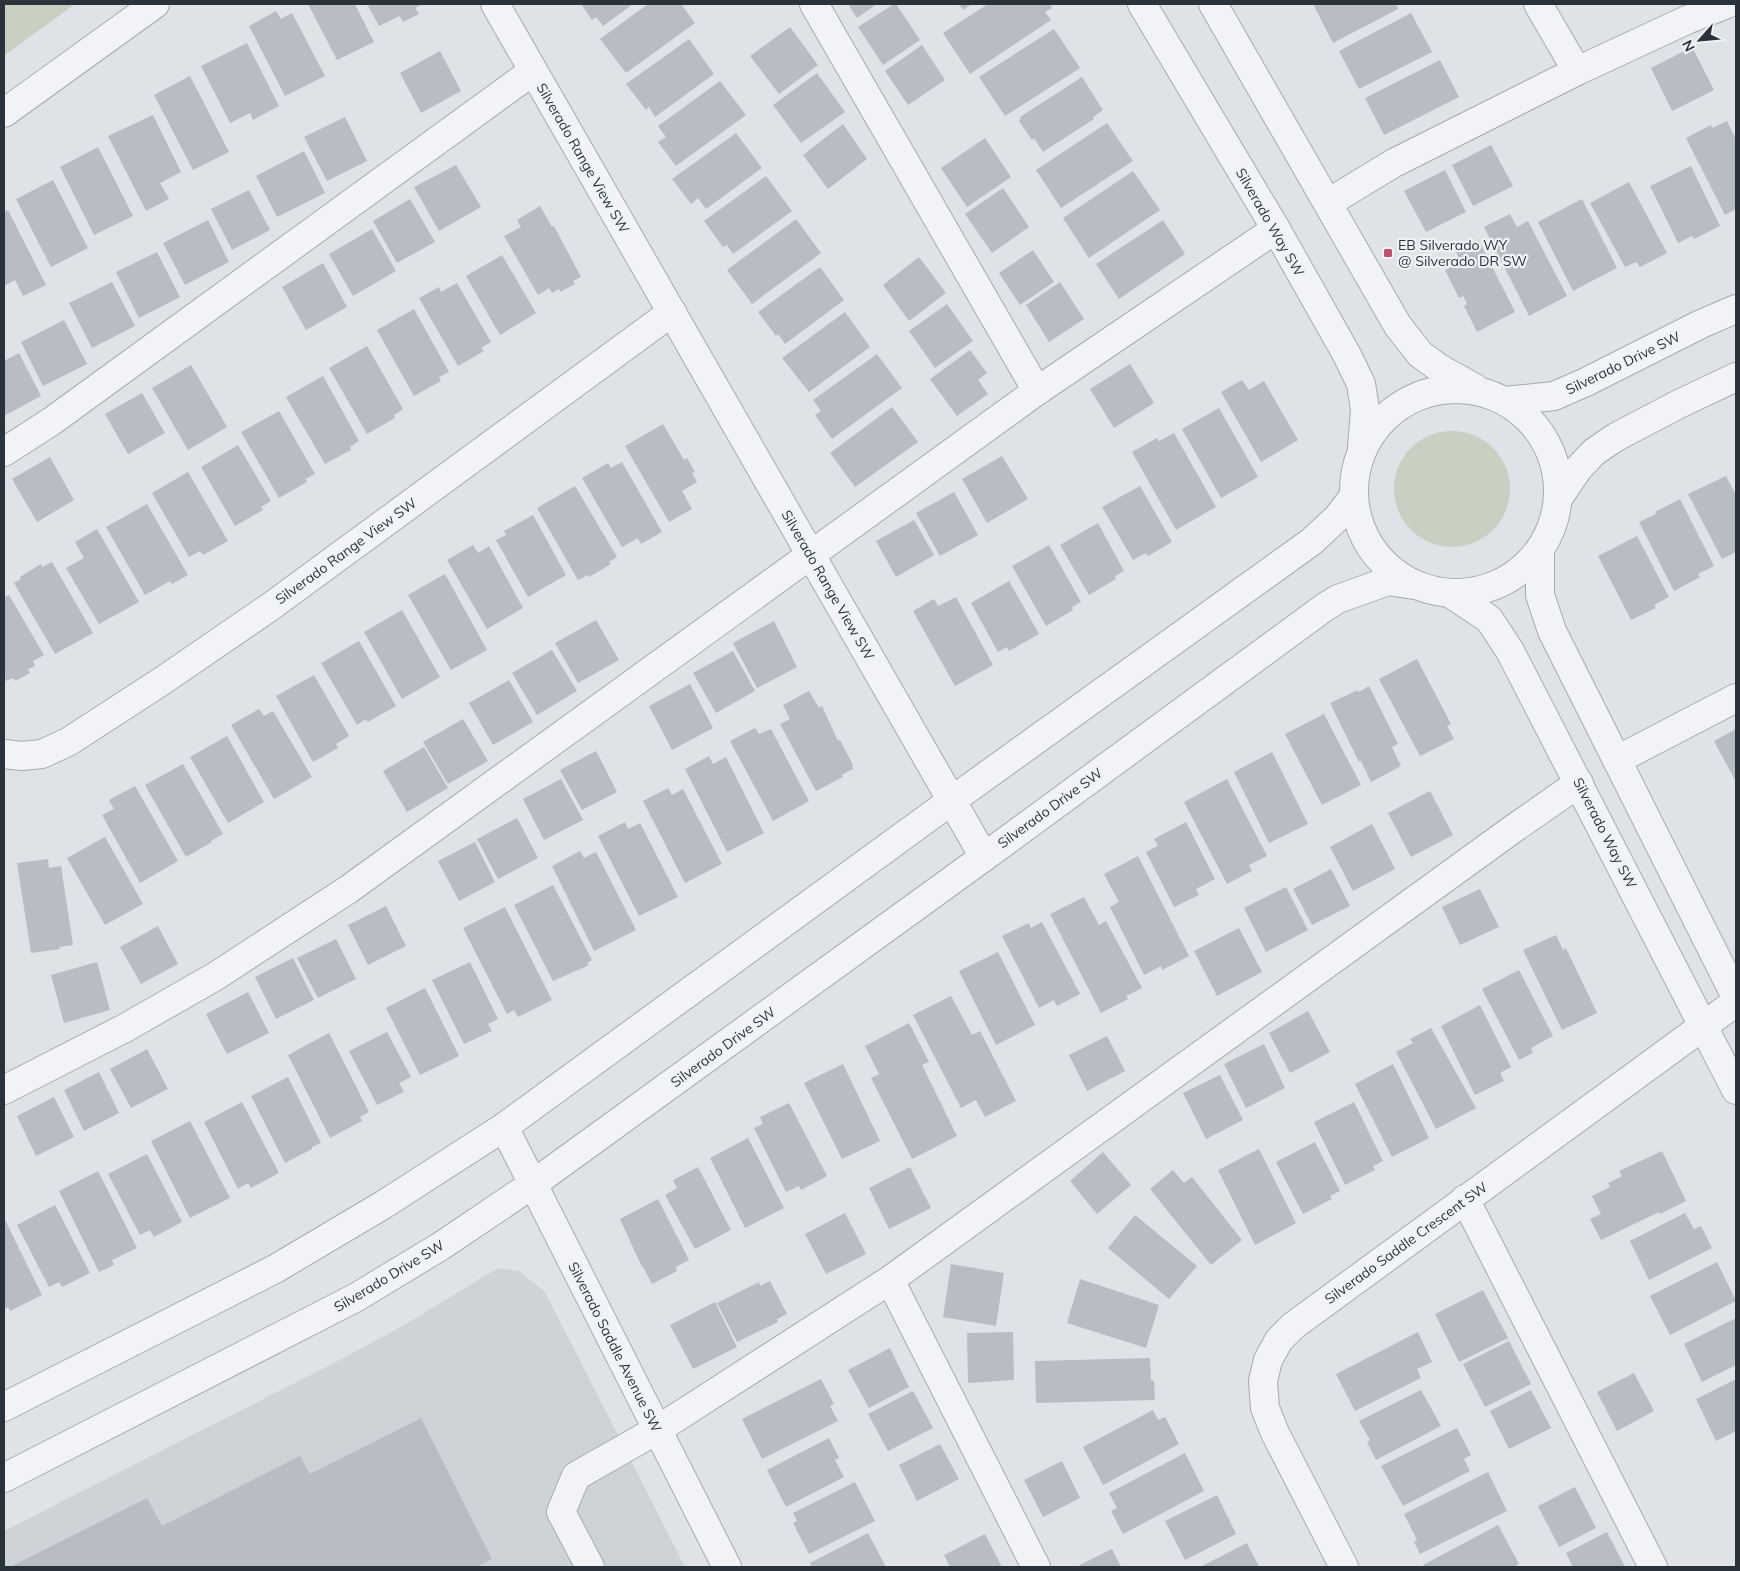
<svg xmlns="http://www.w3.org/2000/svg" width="1740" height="1571" font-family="Mulish,sans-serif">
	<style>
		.built { fill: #ced3d8 }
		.green { fill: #c7d0c1 }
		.building { fill: #b7bdc3 }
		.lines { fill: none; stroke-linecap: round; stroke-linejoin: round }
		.minor-casing { stroke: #a5abb0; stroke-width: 30 }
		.minor { stroke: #f2f3f6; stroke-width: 28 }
		.poi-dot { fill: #bf516e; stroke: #eff2f5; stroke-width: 2 }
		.labels { text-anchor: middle; stroke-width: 4.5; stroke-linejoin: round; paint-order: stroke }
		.street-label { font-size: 14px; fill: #2a333c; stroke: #eff2f5 }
		.poi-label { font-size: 14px; fill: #2a333c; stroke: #eff2f5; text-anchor: start }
	</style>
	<rect width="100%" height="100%" fill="#dfe3e7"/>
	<polygon class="built" points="498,1268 519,1271 545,1292 685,1567 4,1567 4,1531 330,1365 401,1327"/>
	<g class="green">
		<polygon points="4,4 75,4 5,55 4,52"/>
		<circle cx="1452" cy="489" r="58"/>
	</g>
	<g class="building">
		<polygon points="308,4 355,4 374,42 337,60"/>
		<polygon points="367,4 423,4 415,8 419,14 403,22 400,16 379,26"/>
		<polygon points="581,4 633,4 603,26 596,17 592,20"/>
		<polygon points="648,4 681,4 695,23 626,73 600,39"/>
		<polygon points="848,4 877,4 857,18"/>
		<polygon points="894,4 896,4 920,40 883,65 858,27"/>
		<polygon points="959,4 972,4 963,10"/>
		<polygon points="988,4 1050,4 1052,8 1045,12 1051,20 970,74 943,33"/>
		<polygon points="1313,4 1396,4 1398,9 1333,43"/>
		<polygon points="276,11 281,19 292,13 325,76 285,96 249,26"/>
		<polygon points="1411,13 1432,52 1359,89 1339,51"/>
		<polygon points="790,27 818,65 779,94 750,56"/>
		<polygon points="1054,29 1080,68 1005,116 979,77"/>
		<polygon points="689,39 714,74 655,117 649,107 646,110 626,84"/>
		<polygon points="247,43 279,106 253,120 250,113 230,123 201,66"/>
		<polygon points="922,45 945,80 908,105 885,71"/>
		<polygon points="1692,47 1714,90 1672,111 1651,68"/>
		<polygon points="440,51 461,91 421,113 400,73"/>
		<polygon points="1440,60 1459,97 1384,135 1365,98"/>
		<polygon points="817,73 845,112 801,143 773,105"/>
		<polygon points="190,76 229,152 193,170 154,95"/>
		<polygon points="1082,77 1103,110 1093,117 1094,119 1043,152 1034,138 1032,140 1019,121 1021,119 1020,117"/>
		<polygon points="720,81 746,115 676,166 658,142 666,137 658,126"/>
		<polygon points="153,115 181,172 160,183 169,199 146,211 108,136"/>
		<polygon points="345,117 367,161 327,181 304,137"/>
		<polygon points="1727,121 1736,139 1736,209 1725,215 1686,138 1711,125 1712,128"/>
		<polygon points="1107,123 1133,161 1061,208 1036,170"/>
		<polygon points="843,124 867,159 828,189 803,155"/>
		<polygon points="736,133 762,168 706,209 698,198 691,204 672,179"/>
		<polygon points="985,138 1011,177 967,207 941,168"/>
		<polygon points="1491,145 1513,186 1473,206 1452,165"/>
		<polygon points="98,147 133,216 94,235 60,167"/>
		<polygon points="304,151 325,193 277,217 256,176"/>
		<polygon points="456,165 481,207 439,231 414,187"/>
		<polygon points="1691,166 1720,226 1694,239 1692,236 1678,243 1650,186"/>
		<polygon points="1445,170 1466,212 1426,232 1404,191"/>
		<polygon points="1133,171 1160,210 1089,258 1063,218"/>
		<polygon points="766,176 792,211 733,254 727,245 723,247 704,221"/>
		<polygon points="53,180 88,248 51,267 16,199"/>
		<polygon points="1629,182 1667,253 1640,267 1636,262 1625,267 1590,203"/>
		<polygon points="1003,188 1029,227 992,253 965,214"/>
		<polygon points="249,190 270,230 232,250 211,209"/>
		<polygon points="410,199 435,242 397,263 373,221"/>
		<polygon points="1582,199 1617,268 1573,291 1538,222"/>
		<polygon points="540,206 552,227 554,226 581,277 573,281 575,284 560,292 559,289 552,293 549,288 538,295 504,236 521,227 517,220"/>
		<polygon points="8,210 46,285 23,296 15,280 4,286 4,212"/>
		<polygon points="1510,214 1517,227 1528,221 1567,296 1529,316 1484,227"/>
		<polygon points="796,219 821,253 752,304 727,270"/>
		<polygon points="208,220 229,262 185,285 163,243"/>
		<polygon points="1163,220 1185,254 1119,299 1096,264"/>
		<polygon points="372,229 396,271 353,296 329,254"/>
		<polygon points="1479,241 1515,312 1477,332 1464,306 1467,304 1463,296 1459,298 1445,270 1461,262 1456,252"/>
		<polygon points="1033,250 1054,282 1020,305 999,273"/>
		<polygon points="157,252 180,297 139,318 116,272"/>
		<polygon points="502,255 536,313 500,335 466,276"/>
		<polygon points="919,257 946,293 909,321 883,285"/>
		<polygon points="323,263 347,307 306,330 282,287"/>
		<polygon points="820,267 844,300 785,344 778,334 776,336 758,312"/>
		<polygon points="112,282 135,326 92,348 69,303"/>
		<polygon points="1060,282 1084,319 1049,342 1026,305"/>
		<polygon points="457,283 491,342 481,348 484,351 458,366 419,298 439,287 441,292"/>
		<polygon points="947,304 973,341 935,368 909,331"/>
		<polygon points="414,309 449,372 439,377 441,381 414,396 377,330"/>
		<polygon points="845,312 870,347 809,392 782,358"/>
		<polygon points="64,320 87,364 43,386 21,342"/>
		<polygon points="367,346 403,409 394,415 395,418 367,434 329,368"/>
		<polygon points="970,350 987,373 978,380 988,394 957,416 930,379"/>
		<polygon points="19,353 41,396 4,416 4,361"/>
		<polygon points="877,354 902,388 832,439 815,415 821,411 813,400"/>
		<polygon points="1130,364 1154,403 1114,428 1090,389"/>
		<polygon points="191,365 227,427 188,450 152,388"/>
		<polygon points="323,376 359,441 350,447 351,450 325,464 286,397"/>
		<polygon points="1242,380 1249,390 1264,381 1298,440 1261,462 1221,392"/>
		<polygon points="142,393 165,433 128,454 105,414"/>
		<polygon points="892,407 918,442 855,487 830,453"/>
		<polygon points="1219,408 1258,477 1221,498 1182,429"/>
		<polygon points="279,411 315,474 305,479 307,482 279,498 241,432"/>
		<polygon points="663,424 684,460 687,458 695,472 692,473 697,482 682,491 692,509 669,522 625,446"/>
		<polygon points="1174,433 1216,507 1176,530 1132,452 1157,438 1159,441"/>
		<polygon points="238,445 271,501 261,507 263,510 235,526 201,467"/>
		<polygon points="1002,456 1028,499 987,523 962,479"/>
		<polygon points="50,457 74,500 37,522 12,479"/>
		<polygon points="622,462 662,532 641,544 638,538 622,547 582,478 608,463 611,468"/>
		<polygon points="188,472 228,541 203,555 200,551 189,557 152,493"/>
		<polygon points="1726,476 1736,495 1736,552 1722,559 1688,494"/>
		<polygon points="575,486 617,557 609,562 611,564 589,577 588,575 578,580 537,508"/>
		<polygon points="1140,486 1172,542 1148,556 1146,553 1133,560 1102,507"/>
		<polygon points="954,492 978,535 940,556 916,513"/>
		<polygon points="1680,499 1714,566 1698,574 1700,577 1674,591 1639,522 1656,514 1655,512"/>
		<polygon points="147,504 188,575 172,584 170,581 145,595 106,527"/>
		<polygon points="533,515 566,575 528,597 496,540 506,535 504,531"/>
		<polygon points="914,520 934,555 896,577 876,541"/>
		<polygon points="1098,523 1124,571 1115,576 1116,579 1089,595 1060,545"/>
		<polygon points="97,529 139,602 99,624 66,568 84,558 75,542"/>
		<polygon points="1637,536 1669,597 1654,605 1656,608 1631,620 1598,556"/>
		<polygon points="473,545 478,553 489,546 523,608 487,629 447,560"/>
		<polygon points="1049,545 1081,602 1072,607 1073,610 1046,626 1012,566"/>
		<polygon points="52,562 93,633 55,654 14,583 21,579 20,577 41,564 42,567"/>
		<polygon points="445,574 487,650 451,670 408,595"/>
		<polygon points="1009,581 1039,634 1009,651 1007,647 998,652 971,603"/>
		<polygon points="9,595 44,655 33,661 35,666 28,669 30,673 15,681 13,678 6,681 4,676 4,598"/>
		<polygon points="956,597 993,665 955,686 913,611 934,599 938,606"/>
		<polygon points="402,610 440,677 402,699 364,632"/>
		<polygon points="596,620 619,660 578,683 555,643"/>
		<polygon points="774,621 797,667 757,688 733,643"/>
		<polygon points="359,641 396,706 368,722 366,719 357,725 321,663"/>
		<polygon points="552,650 577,691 537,715 512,673"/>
		<polygon points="733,651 755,691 716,713 693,673"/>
		<polygon points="1417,659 1451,724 1447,726 1454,739 1420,756 1379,679"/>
		<polygon points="314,675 349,736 336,744 338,748 313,762 276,696"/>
		<polygon points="509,680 533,722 493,745 469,703"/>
		<polygon points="690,684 713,728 672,750 649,706"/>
		<polygon points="1369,686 1398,744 1392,747 1401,766 1371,782 1361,761 1359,762 1330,703 1358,690 1359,692"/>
		<polygon points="809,691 819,708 822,706 838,741 840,740 853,765 852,766 853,769 841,775 843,777 816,791 780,724 790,719 783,705"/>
		<polygon points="259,709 264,716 273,711 312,777 274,799 231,725"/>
		<polygon points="1324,714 1361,785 1322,805 1285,734"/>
		<polygon points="463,719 488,761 448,784 423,742"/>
		<polygon points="755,728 759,734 771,729 809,801 773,821 730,741"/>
		<polygon points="1736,729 1736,782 1714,741"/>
		<polygon points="227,736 264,802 228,823 190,757"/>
		<polygon points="424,747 448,788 407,812 383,771"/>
		<polygon points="596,751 617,792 582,810 560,770"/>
		<polygon points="1272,752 1308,824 1269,843 1234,772"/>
		<polygon points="709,756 713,764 726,757 764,833 727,852 685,769"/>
		<polygon points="183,764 223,834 211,841 212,842 186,857 145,785"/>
		<polygon points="561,779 583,820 544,840 523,799"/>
		<polygon points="1227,779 1267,856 1249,865 1252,871 1227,884 1184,802"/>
		<polygon points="135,786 178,861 140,883 102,815 114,809 109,800"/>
		<polygon points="668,788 672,795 683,789 722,864 685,883 643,801"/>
		<polygon points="1430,791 1453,835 1411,857 1388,813"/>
		<polygon points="517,818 538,858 498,879 477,839"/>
		<polygon points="625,822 628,829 640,823 678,897 639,916 598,836"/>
		<polygon points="1186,822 1215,879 1196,889 1199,895 1174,907 1146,852 1158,846 1154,839"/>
		<polygon points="1372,824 1395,869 1353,891 1330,847"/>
		<polygon points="105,837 143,904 105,925 67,858"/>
		<polygon points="475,842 495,882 459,901 438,861"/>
		<polygon points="580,851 584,858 596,852 636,930 594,951 552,866"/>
		<polygon points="1138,856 1189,956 1162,970 1161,966 1144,975 1110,907 1119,902 1104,874"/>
		<polygon points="48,859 49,868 61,866 73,945 59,947 60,949 31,953 17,863"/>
		<polygon points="1331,869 1350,906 1312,925 1293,889"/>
		<polygon points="553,885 592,960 587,963 589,965 553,981 514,905"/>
		<polygon points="1286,887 1308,930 1266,952 1244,908"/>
		<polygon points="1480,889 1499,927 1460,945 1442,907"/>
		<polygon points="1084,897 1099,925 1106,921 1142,988 1126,996 1128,999 1101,1013 1050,914"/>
		<polygon points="386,906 406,946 368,965 348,925"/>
		<polygon points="505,907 552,1000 518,1017 514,1010 507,1014 463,928"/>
		<polygon points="1042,922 1080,994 1057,1006 1054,1000 1039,1008 1002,936 1029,923 1031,928"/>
		<polygon points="158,926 178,964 141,984 120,947"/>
		<polygon points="1239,928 1262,972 1217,996 1194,951"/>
		<polygon points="1556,935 1563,950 1566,948 1597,1013 1562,1030 1523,950"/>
		<polygon points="336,939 356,979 318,998 297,958"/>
		<polygon points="998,952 1035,1025 996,1045 959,971"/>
		<polygon points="293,958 314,1000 276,1019 255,977"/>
		<polygon points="97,962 110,1010 64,1023 51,975"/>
		<polygon points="470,962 498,1019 488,1024 492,1031 464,1044 432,980"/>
		<polygon points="1519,970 1553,1036 1531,1048 1533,1053 1519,1060 1482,989"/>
		<polygon points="425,988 459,1056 420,1075 386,1008"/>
		<polygon points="248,992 269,1033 227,1054 206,1014"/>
		<polygon points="951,996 972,1035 980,1031 1016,1101 985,1117 976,1100 961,1108 913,1015"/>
		<polygon points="1480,1005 1511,1067 1500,1073 1504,1081 1475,1095 1441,1026"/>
		<polygon points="1308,1011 1330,1052 1290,1073 1269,1033"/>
		<polygon points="909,1023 929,1062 922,1065 957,1136 912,1159 871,1078 879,1074 865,1046"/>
		<polygon points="1431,1028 1476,1108 1436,1129 1396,1052 1413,1043 1410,1039"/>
		<polygon points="387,1032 411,1077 399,1083 404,1092 377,1105 349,1051"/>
		<polygon points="329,1033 369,1112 360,1117 362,1121 330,1138 288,1055"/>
		<polygon points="1107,1036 1125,1071 1087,1091 1069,1055"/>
		<polygon points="1264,1044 1285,1088 1246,1108 1224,1064"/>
		<polygon points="147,1049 168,1089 131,1108 110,1069"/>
		<polygon points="843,1064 880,1141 842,1159 804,1083"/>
		<polygon points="1393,1064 1429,1138 1392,1157 1355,1084"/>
		<polygon points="99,1072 119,1113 84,1131 64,1090"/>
		<polygon points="1220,1075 1243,1120 1206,1139 1183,1093"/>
		<polygon points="288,1077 321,1143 312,1147 312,1149 285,1163 251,1096"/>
		<polygon points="54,1097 74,1137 36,1156 17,1116"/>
		<polygon points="242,1102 279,1173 251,1188 248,1183 238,1189 204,1122"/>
		<polygon points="1354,1102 1383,1161 1373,1166 1375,1170 1345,1185 1314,1122"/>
		<polygon points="789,1103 827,1176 801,1190 799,1186 786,1192 754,1128 763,1124 760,1117"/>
		<polygon points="190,1121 230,1198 190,1218 151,1141"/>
		<polygon points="748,1138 784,1208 745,1228 710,1158"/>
		<polygon points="1315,1142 1340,1191 1330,1196 1332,1199 1303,1214 1276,1162"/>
		<polygon points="1259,1149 1296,1223 1255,1245 1218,1170"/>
		<polygon points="1662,1151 1686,1201 1660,1214 1659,1212 1601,1240 1590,1219 1601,1214 1592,1196 1610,1187 1608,1183 1622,1176 1619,1171"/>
		<polygon points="1103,1152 1131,1185 1097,1214 1070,1181"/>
		<polygon points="147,1154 182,1222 154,1237 150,1230 140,1235 108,1174"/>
		<polygon points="698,1167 731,1230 695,1249 665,1195 677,1188 673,1180"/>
		<polygon points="910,1167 931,1208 889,1229 869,1188"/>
		<polygon points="1173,1170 1184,1183 1192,1177 1242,1240 1211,1265 1150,1189"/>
		<polygon points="98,1171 137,1248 112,1260 114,1265 99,1272 59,1191"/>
		<polygon points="658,1199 689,1260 676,1267 677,1271 652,1284 643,1267 642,1267 620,1219"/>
		<polygon points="55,1205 90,1273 62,1287 59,1282 49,1287 17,1225"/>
		<polygon points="845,1213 866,1254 826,1274 805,1234"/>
		<polygon points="1685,1213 1694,1229 1701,1226 1712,1248 1649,1280 1630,1241"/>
		<polygon points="1135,1215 1197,1266 1169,1299 1108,1248"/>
		<polygon points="4,1218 42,1295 10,1311 8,1307 4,1309"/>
		<polygon points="1717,1262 1736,1301 1670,1335 1650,1296"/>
		<polygon points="951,1264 1004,1273 996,1326 943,1317"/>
		<polygon points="1080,1279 1159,1305 1146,1348 1067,1323"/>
		<polygon points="770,1281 787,1314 777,1319 778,1322 737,1342 717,1303 759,1282 760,1286"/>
		<polygon points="1483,1290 1508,1338 1459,1362 1435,1314"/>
		<polygon points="715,1302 737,1347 693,1369 670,1325"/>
		<polygon points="1736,1318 1736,1365 1702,1382 1684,1344"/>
		<polygon points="1013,1332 1014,1380 968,1383 967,1333"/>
		<polygon points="1418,1332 1432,1362 1417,1369 1421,1378 1355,1411 1336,1374"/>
		<polygon points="1509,1341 1531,1384 1485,1407 1463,1364"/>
		<polygon points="890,1348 909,1387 869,1408 848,1370"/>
		<polygon points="1150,1358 1151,1380 1154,1381 1155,1400 1036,1403 1035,1361"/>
		<polygon points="1634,1373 1654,1411 1617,1431 1597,1392"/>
		<polygon points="821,1379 834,1404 830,1406 838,1421 762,1459 742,1419"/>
		<polygon points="1736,1379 1736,1431 1716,1441 1696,1399"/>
		<polygon points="1421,1390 1441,1426 1376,1460 1367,1442 1370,1440 1359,1421"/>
		<polygon points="1531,1390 1551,1428 1509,1449 1490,1411"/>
		<polygon points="913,1391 933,1428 888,1451 868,1414"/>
		<polygon points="1153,1410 1158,1420 1165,1417 1179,1444 1103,1485 1083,1447"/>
		<polygon points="421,1418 492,1559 476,1567 10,1567 147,1498 162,1526 300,1456 310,1474"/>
		<polygon points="1457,1428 1471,1455 1464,1459 1470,1471 1403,1506 1381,1466"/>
		<polygon points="829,1438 839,1458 835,1460 844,1477 786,1507 767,1470"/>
		<polygon points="940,1444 959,1479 917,1501 899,1465"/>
		<polygon points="1185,1453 1204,1491 1123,1534 1111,1511 1117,1508 1109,1493"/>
		<polygon points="1062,1461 1080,1498 1043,1517 1024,1480"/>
		<polygon points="1488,1472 1507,1511 1420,1554 1414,1542 1417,1540 1404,1514"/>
		<polygon points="855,1482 875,1521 809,1554 793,1523 797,1521 793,1513"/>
		<polygon points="1575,1487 1596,1528 1559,1547 1538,1506"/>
		<polygon points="1217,1495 1236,1534 1185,1560 1165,1521"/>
		<polygon points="1498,1525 1519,1564 1513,1567 1424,1567 1423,1565"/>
		<polygon points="1607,1532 1625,1567 1573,1567 1566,1553"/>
		<polygon points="868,1533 886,1567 812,1567 810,1563"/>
		<polygon points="985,1534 1002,1567 950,1567 944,1555"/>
		<polygon points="1247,1543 1259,1567 1200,1567"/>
		<polygon points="1112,1549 1121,1567 1076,1567"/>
	</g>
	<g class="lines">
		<g class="minor-casing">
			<g id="minor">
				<polyline points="495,4 984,857"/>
				<polyline points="814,4 1037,391"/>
				<polyline points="1142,4 1276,229 1347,355 1361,384 1365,409 1362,448"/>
				<polyline points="1213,4 1398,326 1420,354 1439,368 1475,388"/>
				<polyline points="1538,4 1577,71"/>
				<polyline points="4,113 155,4"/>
				<polyline points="1328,203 1394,163 1577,71 1689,19 1727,4"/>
				<circle cx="1456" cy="491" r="102"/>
				<polyline points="1505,401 1554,396 1586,382 1701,324 1736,309"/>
				<polyline points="4,452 52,421 533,71"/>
				<polyline points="1559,497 1578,469 1594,452 1616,437 1679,404 1736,377"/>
				<polyline points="1540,550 1540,595 1552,631 1736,997"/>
				<polyline points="1451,594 1489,619 1510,651 1736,1090"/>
				<polyline points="4,754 22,756 42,754 68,742 162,681 270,607 672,312"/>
				<polyline points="1617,760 1736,698"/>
				<polyline points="4,1090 125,1028 216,976 349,889 1037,391 1276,229"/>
				<polyline points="504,1127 727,1567"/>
				<polyline points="1465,1199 1653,1567"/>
				<polyline points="890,1280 1036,1567"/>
				<polyline points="4,1407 275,1269 383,1205 504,1127 951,801 1311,542 1337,518 1354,496"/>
				<polyline points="4,1478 355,1298 441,1246 533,1184 984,857 1325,607 1338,599 1388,581 1414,585"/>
				<polyline points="590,1567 561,1512 576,1476 657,1430 890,1280 1513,829 1579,783"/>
				<polyline points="1344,1567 1275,1433 1265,1408 1263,1381 1268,1360 1279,1340 1293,1326 1736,1002"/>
			</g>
		</g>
		<use href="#minor" class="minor"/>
	</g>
	<rect class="poi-dot" x="1383" y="248" width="10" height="10" rx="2.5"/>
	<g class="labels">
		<g class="street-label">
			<text transform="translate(583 158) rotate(60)" y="5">Silverado Range View SW</text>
			<text transform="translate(1270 222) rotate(60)" y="5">Silverado Way SW</text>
			<text transform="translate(1623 363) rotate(-26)" y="5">Silverado Drive SW</text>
			<text transform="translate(346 551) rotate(-36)" y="5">Silverado Range View SW</text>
			<text transform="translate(828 585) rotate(60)" y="5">Silverado Range View SW</text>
			<text transform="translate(1050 808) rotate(-36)" y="5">Silverado Drive SW</text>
			<text transform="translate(1605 833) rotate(63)" y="5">Silverado Way SW</text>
			<text transform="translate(723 1047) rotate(-36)" y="5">Silverado Drive SW</text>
			<text transform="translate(1406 1243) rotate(-36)" y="5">Silverado Saddle Crescent SW</text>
			<text transform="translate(389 1276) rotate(-31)" y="5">Silverado Drive SW</text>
			<text transform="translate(615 1347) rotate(63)" y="5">Silverado Saddle Avenue SW</text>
		</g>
		<g class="poi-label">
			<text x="1398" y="250">EB Silverado WY<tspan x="1398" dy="16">@ Silverado DR SW</tspan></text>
		</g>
	</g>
	<rect width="1740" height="1571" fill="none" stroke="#2a333c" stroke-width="10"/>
	<g transform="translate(1700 40) rotate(243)" stroke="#eff2f5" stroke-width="4" paint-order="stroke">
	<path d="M0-4L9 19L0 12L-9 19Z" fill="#2a333c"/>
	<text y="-8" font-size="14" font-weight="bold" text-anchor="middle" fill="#2a333c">N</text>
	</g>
</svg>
